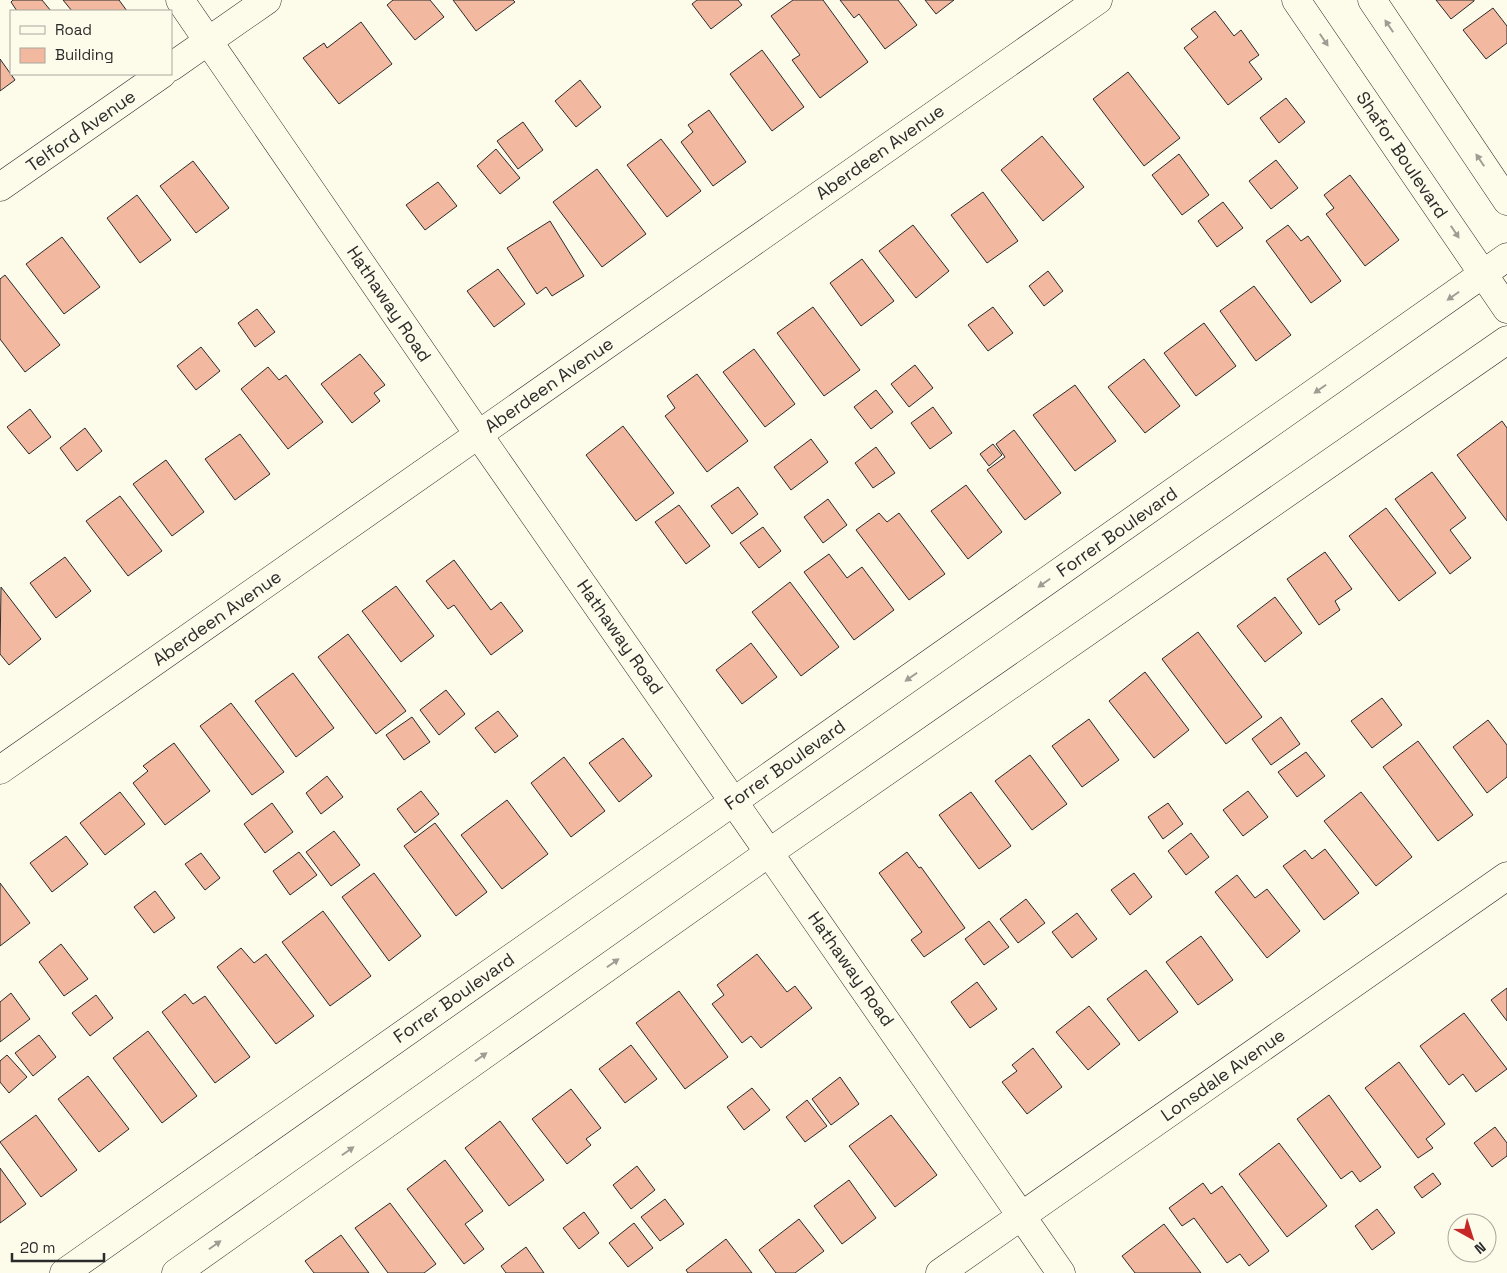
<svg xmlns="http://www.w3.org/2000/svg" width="1507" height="1273" font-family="'Space Grotesk',sans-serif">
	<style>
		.building { fill: #f2b8a0; stroke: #2b2b2b }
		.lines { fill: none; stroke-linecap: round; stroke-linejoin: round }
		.street-casing { stroke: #2b2b2b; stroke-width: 29 }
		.street { stroke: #fdfbea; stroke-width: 28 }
		.oneway { fill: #9e9d94 }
		.labels { text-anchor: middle; stroke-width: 4; stroke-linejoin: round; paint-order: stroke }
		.street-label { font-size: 18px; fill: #2b2b2b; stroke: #fdfbea }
	</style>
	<rect width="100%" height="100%" fill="#fdfbea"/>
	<g class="building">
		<polygon points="13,0 42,0 51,11 17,11 11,2"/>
		<polygon points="63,0 119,0 127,11 72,11"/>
		<polygon points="393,0 430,0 444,17 415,40 387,5"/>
		<polygon points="453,0 513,0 515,2 476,31"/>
		<polygon points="697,0 738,0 742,5 711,29 692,4"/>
		<polygon points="793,0 823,0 868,62 820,98 792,60 800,55 771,16"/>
		<polygon points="840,0 898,0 917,25 885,49 859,14 854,18"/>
		<polygon points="925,0 954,0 936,14"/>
		<polygon points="1436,0 1474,0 1474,1 1451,19"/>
		<polygon points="1493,8 1507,26 1507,43 1486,59 1463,30"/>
		<polygon points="1215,11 1234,36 1241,30 1259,55 1249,62 1262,79 1228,105 1184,48 1198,37 1191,29"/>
		<polygon points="361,22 392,64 339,104 303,58 324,43 327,48"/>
		<polygon points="762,50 804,107 772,131 730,74"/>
		<polygon points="0,59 15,80 0,91"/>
		<polygon points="1128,72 1180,138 1144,166 1093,99"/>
		<polygon points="580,80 601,107 576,127 555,101"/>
		<polygon points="1286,98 1305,122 1279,143 1260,118"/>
		<polygon points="709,110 746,162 713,186 681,142 693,132 688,125"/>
		<polygon points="523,122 543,150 518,169 497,141"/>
		<polygon points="1042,136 1084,187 1043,221 1001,170"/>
		<polygon points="661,139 701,191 667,217 627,165"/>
		<polygon points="496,149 520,178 500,194 477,166"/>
		<polygon points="1179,154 1209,195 1182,215 1152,175"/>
		<polygon points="1276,160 1298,188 1271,209 1249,181"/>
		<polygon points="193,161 229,208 196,233 160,186"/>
		<polygon points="597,169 646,234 602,267 553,202"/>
		<polygon points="1350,175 1399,240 1365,266 1326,214 1334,208 1324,195"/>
		<polygon points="438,182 457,206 425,230 406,205"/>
		<polygon points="983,192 1018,241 987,263 951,215"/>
		<polygon points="137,195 171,240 140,263 107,218"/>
		<polygon points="1223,202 1243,228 1217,247 1198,221"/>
		<polygon points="550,221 584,276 552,296 546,287 537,294 507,248"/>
		<polygon points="913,225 949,271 916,298 879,251"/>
		<polygon points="1288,225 1301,241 1308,236 1341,281 1311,303 1266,241"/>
		<polygon points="62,237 100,287 64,314 26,264"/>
		<polygon points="862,259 894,301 861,326 830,283"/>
		<polygon points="498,269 525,304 494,327 467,291"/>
		<polygon points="1048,271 1063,291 1044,306 1029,286"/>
		<polygon points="5,275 60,345 25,372 0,339 0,279"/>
		<polygon points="1254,286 1291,335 1256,361 1220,311"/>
		<polygon points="813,307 860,370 824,396 777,333"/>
		<polygon points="993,307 1013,333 988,351 968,325"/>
		<polygon points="257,309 275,332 255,347 238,323"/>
		<polygon points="1204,323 1236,366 1196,396 1164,353"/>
		<polygon points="201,347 220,371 196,390 177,366"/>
		<polygon points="754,349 795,404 765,427 723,372"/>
		<polygon points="360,354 385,385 374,393 380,401 352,423 321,384"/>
		<polygon points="1144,359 1180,406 1145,433 1108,387"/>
		<polygon points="915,365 933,388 909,407 891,384"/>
		<polygon points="268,367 279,380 286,375 323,422 288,449 241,389"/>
		<polygon points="697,374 748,441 707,472 665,416 675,408 667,396"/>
		<polygon points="1075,385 1116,441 1075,471 1033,415"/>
		<polygon points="876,390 893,412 871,429 854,407"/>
		<polygon points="933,407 952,433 930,449 911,423"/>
		<polygon points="30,409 51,437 29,454 7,427"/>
		<polygon points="1502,421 1507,428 1507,521 1457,455"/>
		<polygon points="623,426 674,493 636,521 586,455"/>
		<polygon points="85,428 102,451 77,471 60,448"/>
		<polygon points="1014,430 1061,493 1025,520 987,470 1005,457 996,444"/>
		<polygon points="240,434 270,474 235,500 205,459"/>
		<polygon points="811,439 828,462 791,490 774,467"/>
		<polygon points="993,444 1002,455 989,466 980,454"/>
		<polygon points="876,447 895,473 873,488 855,463"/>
		<polygon points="166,460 204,512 172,536 133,484"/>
		<polygon points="1432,472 1466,518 1450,530 1471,558 1450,574 1395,499"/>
		<polygon points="966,485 1002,532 968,559 931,511"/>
		<polygon points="738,487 758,514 732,534 711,506"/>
		<polygon points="120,496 162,551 128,576 86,521"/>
		<polygon points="828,499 847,525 823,543 804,517"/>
		<polygon points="679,505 710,546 686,564 655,522"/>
		<polygon points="1386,508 1436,573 1399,601 1349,536"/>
		<polygon points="879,513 887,522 899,513 945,574 909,600 856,530"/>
		<polygon points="763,527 781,551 759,568 740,543"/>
		<polygon points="1325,552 1352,589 1335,601 1340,610 1319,625 1287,579"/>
		<polygon points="829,554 847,578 862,567 894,610 854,640 804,572"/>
		<polygon points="65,557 91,591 56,618 30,583"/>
		<polygon points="454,560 491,610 501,602 523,631 491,655 454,605 448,609 426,581"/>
		<polygon points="790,582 839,647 801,676 752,612"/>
		<polygon points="396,586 434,636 401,662 362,611"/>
		<polygon points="1,587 41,639 9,665 0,654"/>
		<polygon points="1275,597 1302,633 1265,662 1237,626"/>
		<polygon points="1198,632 1262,717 1226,744 1162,659"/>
		<polygon points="348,634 406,711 376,734 318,657"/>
		<polygon points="751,643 777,677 742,704 716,670"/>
		<polygon points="1145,672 1189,730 1154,758 1109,701"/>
		<polygon points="293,673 334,728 296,757 255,701"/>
		<polygon points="446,690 465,714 439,735 420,710"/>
		<polygon points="1382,698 1402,725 1372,748 1351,721"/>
		<polygon points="231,703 284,772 252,795 200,726"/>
		<polygon points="498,711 518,736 495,753 475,728"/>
		<polygon points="412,717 430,742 404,760 386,735"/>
		<polygon points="1281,717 1300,744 1271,765 1252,739"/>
		<polygon points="1089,719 1119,760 1082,787 1052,746"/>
		<polygon points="1488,720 1507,745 1507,777 1487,793 1453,747"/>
		<polygon points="623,738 652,776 619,802 589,763"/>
		<polygon points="1418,741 1473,815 1438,841 1383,767"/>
		<polygon points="174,743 210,791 165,825 133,783 148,771 143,766"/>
		<polygon points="1306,752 1325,776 1297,797 1278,772"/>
		<polygon points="1030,755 1067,804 1032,830 995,781"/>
		<polygon points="564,757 605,811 571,837 531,783"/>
		<polygon points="327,776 343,797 321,814 306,793"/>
		<polygon points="421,791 439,814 415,833 397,809"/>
		<polygon points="1248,791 1268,817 1243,836 1223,810"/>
		<polygon points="120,792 145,824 105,855 80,823"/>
		<polygon points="971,792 1011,846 979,869 939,815"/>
		<polygon points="1361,792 1412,857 1376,886 1324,821"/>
		<polygon points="507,800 548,854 502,889 461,835"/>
		<polygon points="272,803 293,832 265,853 244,824"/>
		<polygon points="1168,803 1183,824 1163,839 1148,817"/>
		<polygon points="435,823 487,892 456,916 404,846"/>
		<polygon points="334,831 360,865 331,886 306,852"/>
		<polygon points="1191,833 1209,857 1186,875 1168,851"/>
		<polygon points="66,836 88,864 52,892 30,863"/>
		<polygon points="1325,849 1359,893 1324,920 1283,866 1305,850 1312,859"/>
		<polygon points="299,852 317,875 290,895 273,871"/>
		<polygon points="907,852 919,868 921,867 965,928 924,957 911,940 922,932 879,873"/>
		<polygon points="201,853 220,878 205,890 185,864"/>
		<polygon points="374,873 421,936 389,961 342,897"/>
		<polygon points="1134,873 1152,897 1130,915 1111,890"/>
		<polygon points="1237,875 1255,898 1267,889 1300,931 1267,958 1215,892"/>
		<polygon points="0,883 30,923 0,946"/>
		<polygon points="155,891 175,918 154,933 134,907"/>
		<polygon points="1026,899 1045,923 1018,943 1000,919"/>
		<polygon points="323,911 371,976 330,1006 282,942"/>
		<polygon points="1077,913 1097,939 1072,958 1052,932"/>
		<polygon points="989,921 1009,947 984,965 965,939"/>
		<polygon points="1201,936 1233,980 1198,1005 1166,962"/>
		<polygon points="61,944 88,979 64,996 39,962"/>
		<polygon points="241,948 254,963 266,954 314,1016 276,1044 217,967"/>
		<polygon points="757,954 787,992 795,986 812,1008 761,1048 751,1036 742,1043 712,1004 724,995 717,985"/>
		<polygon points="1146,970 1178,1012 1139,1041 1107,999"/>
		<polygon points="977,982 997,1009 970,1028 951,1002"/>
		<polygon points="1507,988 1507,1021 1491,1000"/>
		<polygon points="679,991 728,1057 685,1089 636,1023"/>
		<polygon points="11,993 30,1019 0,1042 0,1002"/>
		<polygon points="185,994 193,1004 205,996 250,1057 215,1083 162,1012"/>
		<polygon points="96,995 113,1018 90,1036 72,1013"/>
		<polygon points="1089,1006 1120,1044 1088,1070 1056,1032"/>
		<polygon points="1464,1013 1507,1069 1476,1092 1463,1074 1449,1085 1420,1046"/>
		<polygon points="148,1031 197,1096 162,1123 113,1058"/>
		<polygon points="39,1035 56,1057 33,1076 15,1053"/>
		<polygon points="631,1045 657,1079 625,1103 599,1069"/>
		<polygon points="1033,1048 1062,1087 1027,1114 1002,1082 1017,1071 1012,1065"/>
		<polygon points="7,1055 27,1077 9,1093 0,1082 0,1061"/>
		<polygon points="1399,1062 1445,1124 1426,1139 1433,1148 1418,1158 1365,1088"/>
		<polygon points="88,1076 129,1129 99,1152 58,1099"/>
		<polygon points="840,1077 859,1104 831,1125 812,1099"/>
		<polygon points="752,1088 770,1110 744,1130 727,1107"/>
		<polygon points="571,1089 601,1128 586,1139 591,1145 567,1164 532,1119"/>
		<polygon points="1329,1095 1381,1167 1360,1182 1352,1171 1341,1179 1297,1119"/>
		<polygon points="807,1100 827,1126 805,1142 786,1117"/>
		<polygon points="36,1115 77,1170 41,1197 0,1142"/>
		<polygon points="891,1115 937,1175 895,1207 849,1146"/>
		<polygon points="500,1121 544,1180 509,1206 465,1148"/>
		<polygon points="1495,1127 1507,1143 1507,1156 1492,1167 1474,1143"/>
		<polygon points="1279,1143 1327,1206 1287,1237 1239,1174"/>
		<polygon points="445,1160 483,1211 465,1224 484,1249 464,1264 407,1189"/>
		<polygon points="637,1166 655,1190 631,1209 613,1185"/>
		<polygon points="0,1168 26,1204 0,1223"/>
		<polygon points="1433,1173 1441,1184 1422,1198 1414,1187"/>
		<polygon points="849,1180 876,1218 842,1244 814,1206"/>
		<polygon points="1203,1183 1211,1194 1222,1186 1269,1251 1249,1266 1240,1254 1227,1263 1194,1218 1182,1226 1169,1208"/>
		<polygon points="665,1199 684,1224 660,1241 641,1217"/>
		<polygon points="390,1203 436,1264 424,1273 388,1273 355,1228"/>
		<polygon points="1377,1209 1395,1233 1372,1250 1355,1226"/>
		<polygon points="584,1212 599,1233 579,1249 563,1228"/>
		<polygon points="799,1219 824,1251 795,1273 776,1273 759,1250"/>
		<polygon points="634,1223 653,1248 628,1267 609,1243"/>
		<polygon points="1164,1224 1201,1273 1135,1273 1122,1256"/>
		<polygon points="341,1235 369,1273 314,1273 305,1261"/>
		<polygon points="726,1239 752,1273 688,1273 686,1270"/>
		<polygon points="526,1247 544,1273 506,1273 501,1266"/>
	</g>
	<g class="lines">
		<g class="street-casing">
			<g id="street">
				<polyline points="180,0 478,434 1061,1273"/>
				<polyline points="1296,0 1507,309"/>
				<polyline points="1372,0 1507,201"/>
				<polyline points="171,67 267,0"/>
				<polyline points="0,187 162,74"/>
				<polyline points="0,770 1098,0"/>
				<polyline points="64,1273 1507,257"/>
				<polyline points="176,1273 770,852 1507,340"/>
				<polyline points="940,1273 1507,876"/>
			</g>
		</g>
		<use href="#street" class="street"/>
	</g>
	<defs><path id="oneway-solid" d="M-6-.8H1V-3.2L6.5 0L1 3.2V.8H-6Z" transform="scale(1.25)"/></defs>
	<g class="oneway">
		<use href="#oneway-solid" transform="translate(1389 26) rotate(-124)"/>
		<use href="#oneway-solid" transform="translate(1324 40) rotate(56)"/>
		<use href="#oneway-solid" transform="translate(1480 160) rotate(-124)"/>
		<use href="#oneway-solid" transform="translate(1455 232) rotate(56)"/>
		<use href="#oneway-solid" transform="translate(1453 296) rotate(145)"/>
		<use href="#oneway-solid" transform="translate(1320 389) rotate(145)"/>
		<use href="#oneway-solid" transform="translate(1044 583) rotate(145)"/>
		<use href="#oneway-solid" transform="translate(911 677) rotate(145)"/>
		<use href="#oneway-solid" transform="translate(613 963) rotate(-35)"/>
		<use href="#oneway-solid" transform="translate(481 1057) rotate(-35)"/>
		<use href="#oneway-solid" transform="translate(348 1151) rotate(-35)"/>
		<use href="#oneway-solid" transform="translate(215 1245) rotate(-35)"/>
	</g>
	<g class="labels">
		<g class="street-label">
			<text transform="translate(81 131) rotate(-35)" y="6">Telford Avenue</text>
			<text transform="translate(880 152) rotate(-35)" y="6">Aberdeen Avenue</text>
			<text transform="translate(1402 155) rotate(56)" y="6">Shafor Boulevard</text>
			<text transform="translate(389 304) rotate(56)" y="6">Hathaway Road</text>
			<text transform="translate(549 385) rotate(-35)" y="6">Aberdeen Avenue</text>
			<text transform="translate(1117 532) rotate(-35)" y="6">Forrer Boulevard</text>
			<text transform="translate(217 618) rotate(-35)" y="6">Aberdeen Avenue</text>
			<text transform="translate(620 637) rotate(55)" y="6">Hathaway Road</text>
			<text transform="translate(785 765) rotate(-35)" y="6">Forrer Boulevard</text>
			<text transform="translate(851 969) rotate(55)" y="6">Hathaway Road</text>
			<text transform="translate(454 998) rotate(-35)" y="6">Forrer Boulevard</text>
			<text transform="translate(1223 1075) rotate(-35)" y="6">Lonsdale Avenue</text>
		</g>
	</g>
	<rect x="10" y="10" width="162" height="65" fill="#fdfbea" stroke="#a9a89e"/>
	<rect x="20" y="26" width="25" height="8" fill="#fdfbea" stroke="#a9a89e"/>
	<text x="55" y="35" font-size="15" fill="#2b2b2b">Road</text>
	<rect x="20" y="48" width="25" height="15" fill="#f2b8a0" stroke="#a9a89e"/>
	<text x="55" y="60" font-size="15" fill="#2b2b2b">Building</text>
	<g transform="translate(1472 1238) rotate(141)"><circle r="24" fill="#fdfbea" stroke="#a9a89e"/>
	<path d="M0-4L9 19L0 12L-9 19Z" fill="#c62828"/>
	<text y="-8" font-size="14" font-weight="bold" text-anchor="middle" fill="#2b2b2b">N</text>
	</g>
	<path d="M12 1253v8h92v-8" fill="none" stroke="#2b2b2b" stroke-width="2.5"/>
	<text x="20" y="1253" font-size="15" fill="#2b2b2b" stroke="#fdfbea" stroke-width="4" paint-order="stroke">20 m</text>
</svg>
